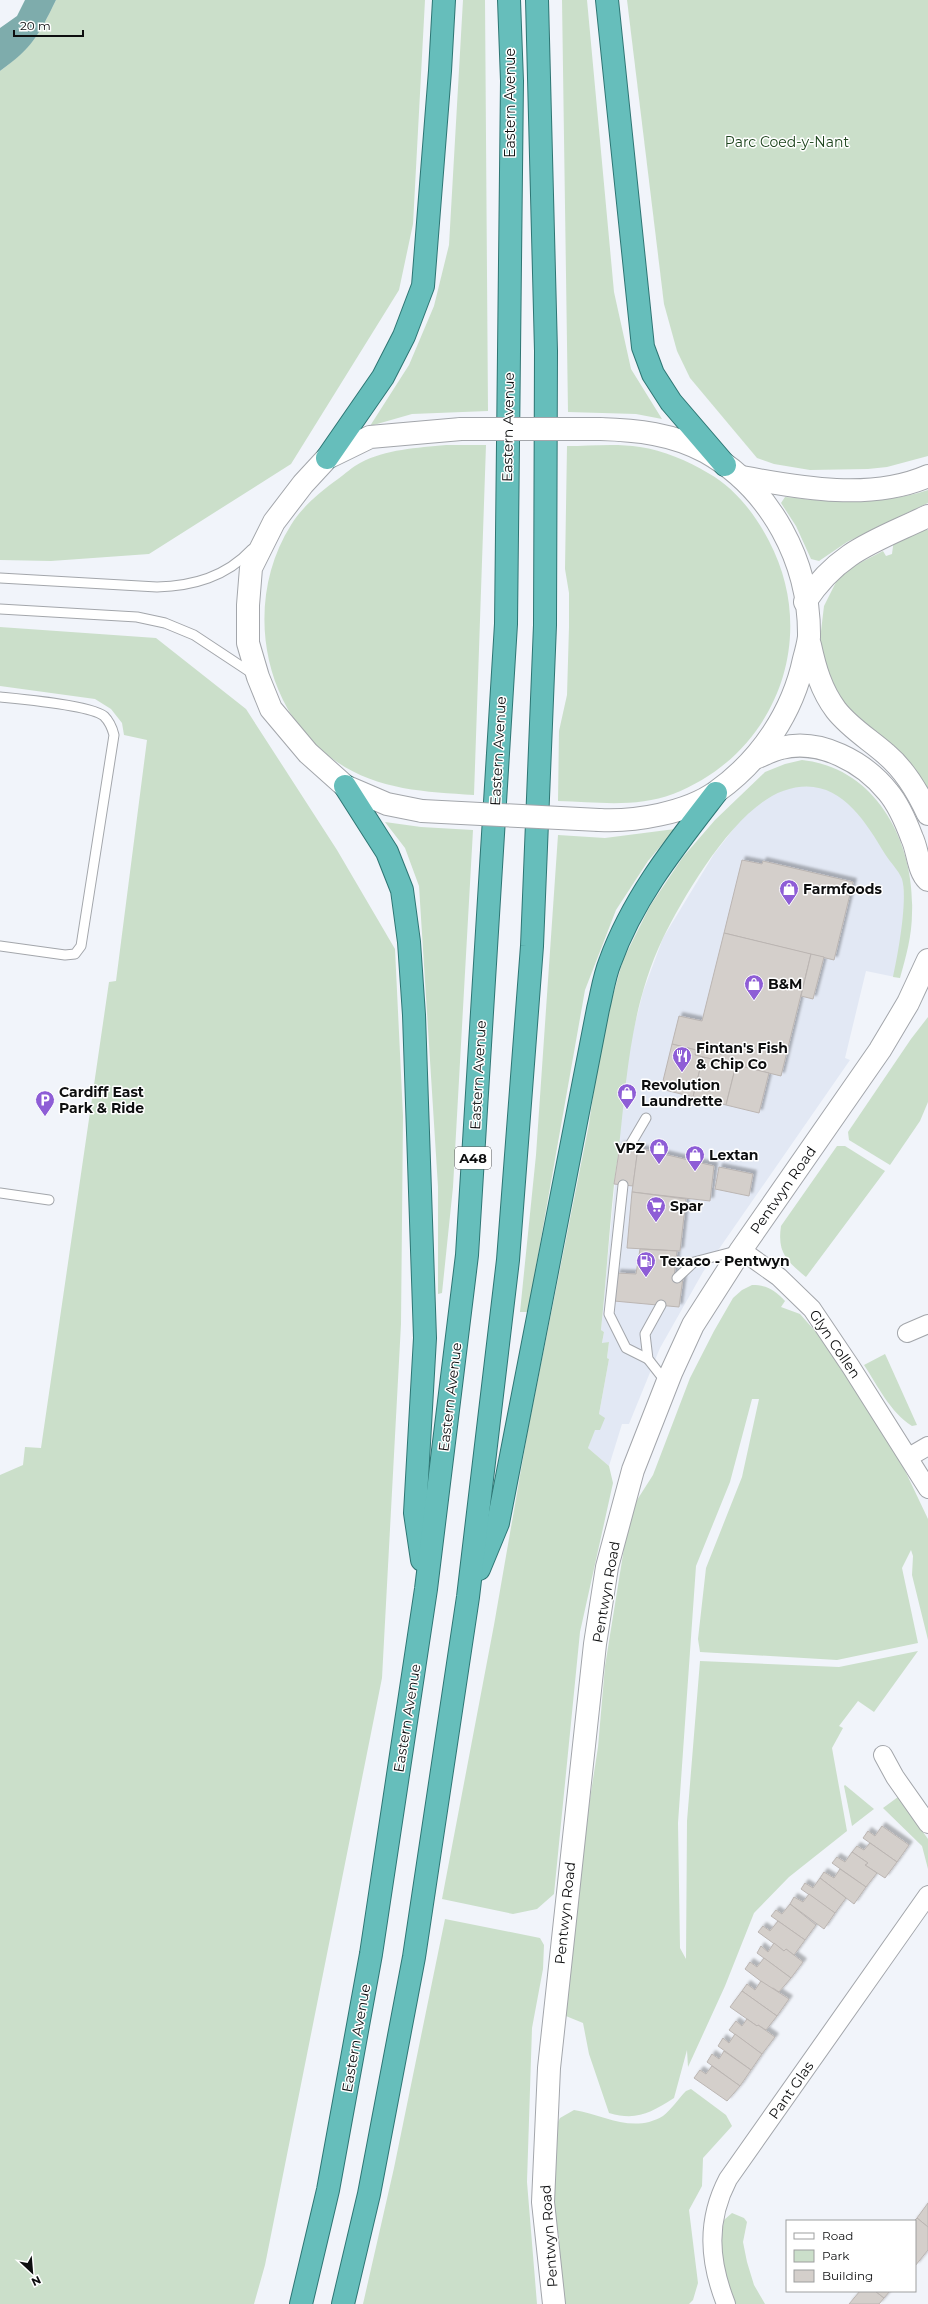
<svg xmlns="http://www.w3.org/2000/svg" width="928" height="2304" font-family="Montserrat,sans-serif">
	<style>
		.built { fill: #e2e8f4 }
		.green { fill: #cbdfca }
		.water { fill: #7eacac }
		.building { fill: #d4cfcb; stroke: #bbb5b2; filter: url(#shadow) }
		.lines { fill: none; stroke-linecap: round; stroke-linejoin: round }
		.service-casing { stroke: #a3a6ab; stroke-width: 11 }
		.minor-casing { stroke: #a3a6ab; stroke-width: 20 }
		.tertiary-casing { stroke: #a3a6ab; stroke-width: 24 }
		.trunk-casing { stroke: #2e7674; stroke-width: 24 }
		.service { stroke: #fff; stroke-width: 9 }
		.minor { stroke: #fff; stroke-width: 18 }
		.tertiary { stroke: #fff; stroke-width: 22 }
		.trunk { stroke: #66bebb; stroke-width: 22 }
		.tertiary-bridge-casing { stroke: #a3a6ab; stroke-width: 24; stroke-linecap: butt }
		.tertiary-bridge { stroke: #fff; stroke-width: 22 }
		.labels { text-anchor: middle; stroke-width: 3; stroke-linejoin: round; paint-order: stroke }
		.shield { fill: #fff; stroke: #565657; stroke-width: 1 }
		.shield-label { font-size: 13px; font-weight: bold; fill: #0d0e0f }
		.street-label { font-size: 14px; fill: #0d0e0f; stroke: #fff }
		.park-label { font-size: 14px; fill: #1d441d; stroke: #fff }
		.poi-label { font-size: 14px; font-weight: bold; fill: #0d0e0f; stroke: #fff; text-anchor: start }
	</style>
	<defs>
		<filter id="shadow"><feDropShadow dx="3.5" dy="-3.5" stdDeviation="1" flood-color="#0004"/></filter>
	</defs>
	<rect width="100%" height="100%" fill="#f1f4fa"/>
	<polygon class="built" points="770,782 854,790 903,877 905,913 895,977 866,971 845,1058 850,1060 703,1272 660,1348 629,1424 622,1424 609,1466 588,1448 599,1414 609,1359 607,1358 609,1342 602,1344 604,1332 601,1330 625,1079 632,1036 643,992 663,938 714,854"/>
	<g class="green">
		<path d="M 56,0 L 425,0 L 413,224 L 399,290 L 291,464 L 149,554 L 51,561 L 0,560 L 0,71 C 32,47 39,35 56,0 Z"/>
		<polygon points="463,0 485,0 488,411 412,414 370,426 409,365 434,306 449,245"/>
		<polygon points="562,0 587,0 614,292 631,369 662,419 636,414 568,412"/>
		<polygon points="627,0 928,0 928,456 887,467 868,469 810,470 774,464 757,458 690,378 677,351 664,304"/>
		<path d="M 446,445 L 486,445 L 474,795 C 426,792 378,790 337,762 C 261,711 243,601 291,525 C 302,507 321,491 338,479 C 345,474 352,467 360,463 C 386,449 417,448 446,445 Z"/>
		<path d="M 567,446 C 590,446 616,443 640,447 C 663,450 688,461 708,473 C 735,488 755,514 769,541 C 820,638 776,754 673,794 C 636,808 596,802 558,801 L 559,731 L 567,695 L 569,627 L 569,593 L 565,569 Z"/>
		<path d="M 928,490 L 928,503 L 847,542 L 819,561 L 811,559 L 796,526 L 781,503 L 785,497 C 795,497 805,500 815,500 C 854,503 891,502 928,490 Z"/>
		<polygon points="918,530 928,530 928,794 858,722 836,695 819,648 824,606 836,582 852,567 883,551 886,556 892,554 894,539"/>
		<polygon points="0,627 156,638 246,709 337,850 395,949 403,1116 401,1324 382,1678 265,2265 254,2304 0,2304 0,1475 23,1465 25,1447 41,1448 109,982 116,981 147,740 124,735 122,723 111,709 95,699 0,686"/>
		<path d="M 802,760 C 877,768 915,843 912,913 C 912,935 906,957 900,978 L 893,977 C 898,954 908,900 902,879 C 899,871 890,862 885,854 C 863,817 835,772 783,791 C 735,808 685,894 663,938 C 631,1005 627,1074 619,1147 C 618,1159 615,1172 614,1185 C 609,1233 606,1282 601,1330 L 604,1332 L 602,1343 L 609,1342 L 607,1358 L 609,1359 L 599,1414 L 605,1418 L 600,1430 L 595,1430 L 588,1448 L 609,1466 L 613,1483 L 580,1632 L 554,1894 L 537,1909 L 513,1914 L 442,1899 L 494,1625 L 529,1424 L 589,1124 L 602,1034 L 623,960 L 650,906 L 683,857 L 715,820 L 765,772 L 785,764 Z"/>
		<polygon points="385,822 421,827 473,830 453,1187 442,1293 438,1294 438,1187 419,886 405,848"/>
		<polygon points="675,829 648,861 616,910 585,990 528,1312 520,1312 536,1155 558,835 605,838"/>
		<polygon points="928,1017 928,1102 920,1121 890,1165 849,1140 848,1132 911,1039"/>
		<path d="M 837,1146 L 845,1146 L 885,1171 L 806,1277 C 787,1261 777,1253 781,1226 Z"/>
		<path d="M 752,1285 C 767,1285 775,1290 785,1301 L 781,1307 L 800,1314 L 845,1365 L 899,1458 L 928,1519 L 928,1640 L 912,1575 L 913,1556 L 911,1550 L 902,1568 L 918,1643 L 837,1660 L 700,1652 L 698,1639 L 706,1568 L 742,1477 L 759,1399 L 752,1399 L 730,1482 L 696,1566 L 678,1823 L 680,1948 L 686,1959 L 687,1821 L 700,1661 L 839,1667 L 918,1651 L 874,1712 L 858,1701 L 839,1726 L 843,1728 L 832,1748 L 847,1831 L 789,1877 L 754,1913 L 725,1986 L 688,2067 L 687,2050 L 674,2098 C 650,2113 637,2121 609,2113 L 589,2054 L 583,2023 L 561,2014 L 576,1889 L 598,1747 L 605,1666 L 630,1511 L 653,1475 L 690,1378 L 714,1331 L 733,1298 L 742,1290 Z"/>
		<path d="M 885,1354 L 886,1356 L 917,1425 L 912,1426 C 890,1412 878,1386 864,1365 Z"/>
		<polygon points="845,1785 874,1809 852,1826 844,1786"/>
		<polygon points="898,1797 928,1839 928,1869 922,1846 883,1808"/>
		<polygon points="445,1919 540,1938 544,1945 543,1969 532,2028 527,2182 537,2304 363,2304 394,2168"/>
		<path d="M 691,2089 L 726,2115 L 732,2126 L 703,2158 L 702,2186 L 689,2210 L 698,2283 L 693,2300 L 689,2304 L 561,2304 L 559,2235 L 547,2210 L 553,2132 L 560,2118 L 574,2110 C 604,2115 633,2134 663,2116 C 671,2110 679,2098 686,2091 Z"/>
		<polygon points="732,2213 744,2218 747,2222 743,2242 747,2262 754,2285 765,2304 735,2304 731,2298 720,2248 724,2220"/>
	</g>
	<path class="water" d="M 25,0 L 56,0 C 39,35 32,48 0,71 L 0,28 L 17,16 Z"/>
	<g class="building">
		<polygon points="742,860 762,864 763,861 853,882 834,960 724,933"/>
		<polygon points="724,933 811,954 781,1076 695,1055 696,1050 672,1044 679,1016 702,1021"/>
		<polygon points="811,954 824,957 813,999 801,996"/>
		<polygon points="672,1044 696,1050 695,1055 703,1057 693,1097 661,1089"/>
		<polygon points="703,1057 736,1065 726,1105 693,1097"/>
		<polygon points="736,1065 769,1073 759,1113 726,1105"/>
		<polygon points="620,1145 638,1148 633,1186 614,1184"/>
		<polygon points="638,1148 714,1166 710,1201 632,1192"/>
		<polygon points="719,1167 753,1174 749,1196 715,1189"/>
		<polygon points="632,1192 686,1199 680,1251 627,1248"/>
		<polygon points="640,1249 677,1251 674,1277 683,1278 679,1307 614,1301 617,1273 636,1274"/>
		<polygon points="882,1826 909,1845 897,1862 863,1838 868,1831 875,1836"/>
		<polygon points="870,1843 897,1862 885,1878 865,1865 868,1863 852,1852 857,1846 864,1850"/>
		<polygon points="852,1852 868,1863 865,1865 877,1873 866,1887 832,1863 837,1857 845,1862"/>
		<polygon points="840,1869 866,1887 854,1904 820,1878 824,1872 834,1878"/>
		<polygon points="820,1878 846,1898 835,1913 801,1889 805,1883 813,1888"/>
		<polygon points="809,1894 835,1913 824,1929 790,1904 794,1897 803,1902"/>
		<polygon points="790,1904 816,1925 805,1940 771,1916 776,1910 782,1914"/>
		<polygon points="778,1921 805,1940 794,1955 786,1949 784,1951 758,1932 763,1926 770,1931"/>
		<polygon points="774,1943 784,1951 786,1949 803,1962 791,1978 757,1953 761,1946 768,1952"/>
		<polygon points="764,1958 791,1978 779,1992 773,1988 771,1989 745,1969 750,1962 757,1967"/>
		<polygon points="761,1981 789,1999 777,2016 742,1991 747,1984 755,1990"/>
		<polygon points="742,1991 777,2016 766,2030 758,2025 757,2026 730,2007"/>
		<polygon points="747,2019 757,2026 758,2025 775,2037 762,2054 729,2030 736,2021 742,2026"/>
		<polygon points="735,2034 762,2054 751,2070 718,2046 723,2038 729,2043"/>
		<polygon points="724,2051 751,2070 740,2086 707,2062 712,2054 719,2059"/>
		<polygon points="712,2066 740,2086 727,2101 694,2078 700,2070 706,2074"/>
		<polygon points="928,2203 928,2227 917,2218"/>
		<polygon points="917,2218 928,2227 928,2250 915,2266 914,2221"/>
		<polygon points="860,2291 875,2291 884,2298 879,2304 849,2304"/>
		<polygon points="875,2291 890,2291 884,2298"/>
	</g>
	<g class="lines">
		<g class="service-casing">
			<g id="service">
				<path d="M 0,578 L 157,587 C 193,586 226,577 252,549"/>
				<polyline points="0,609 137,617 165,623 194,635 253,674"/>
				<path d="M 0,697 C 20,699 90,705 104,716 C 110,722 112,727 114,735 L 81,946 L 75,954 L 65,955 L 0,946"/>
				<polyline points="629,1147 646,1118"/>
				<polyline points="623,1185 609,1314 626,1348 648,1359"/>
				<polyline points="0,1193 49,1200"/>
				<polyline points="677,1278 694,1262 736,1251"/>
				<polyline points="661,1305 645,1334 648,1359 666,1382"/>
			</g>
		</g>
		<g class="minor-casing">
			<g id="minor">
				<polyline points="741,1250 779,1277 812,1309 851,1367 928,1489"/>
				<polyline points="907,1333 928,1324"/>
				<polyline points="909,1457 928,1446"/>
				<polyline points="883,1755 895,1777 928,1824"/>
				<path d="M 726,2304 C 709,2261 706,2221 728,2179 L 928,1895"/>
			</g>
		</g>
		<g class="tertiary-casing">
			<g id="tertiary">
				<path d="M 741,477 C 801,488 871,501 928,476"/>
				<path d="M 805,602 C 838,551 876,541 928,516"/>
				<path d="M 810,645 C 815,668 821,690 836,710 C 850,728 869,739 886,754 C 905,770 918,792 928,814"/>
				<path d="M 755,758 C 763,755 772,750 781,748 C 820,738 864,762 888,792 C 899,805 906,822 912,838 C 918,850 918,871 928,880"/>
				<polyline points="422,811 387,804 345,786 308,753 271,709 258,677 248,643 248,605 251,568 274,522 303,484 327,458 370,437 461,429"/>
				<path d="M 599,820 C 634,822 687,813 716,792 C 761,760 793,712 804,659 C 806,652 808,644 809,637 C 810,562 771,489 706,452 C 673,434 637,430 600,429"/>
				<polyline points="554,2304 543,2202 549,2068 595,1644 607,1567 633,1470 671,1373 693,1325 741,1250 880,1050 908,1003 928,960"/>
			</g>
		</g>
		<g class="trunk-casing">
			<g id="trunk">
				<polyline points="607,0 643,347 653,374 671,402 725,465"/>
				<polyline points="327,458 383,377 404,336 423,286 440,71 444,0"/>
				<polyline points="345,786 387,852 402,890 409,942 414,1015 425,1338 415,1513 422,1560"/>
				<path d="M 479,1569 L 498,1523 L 598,1009 C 602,993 604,977 610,962 C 633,898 675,846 716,793"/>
				<polyline points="301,2304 328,2190 371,1954 426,1589 467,1255 506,624 512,81 509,0"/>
				<polyline points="343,2304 369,2194 414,1957 468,1597 508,1260 532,946 545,625 546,351 537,0"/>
			</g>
		</g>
		<use href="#service" class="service"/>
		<use href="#minor" class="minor"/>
		<use href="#tertiary" class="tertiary"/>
		<use href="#trunk" class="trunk"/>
		<g class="tertiary-bridge-casing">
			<g id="tertiary-bridge">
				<polyline points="461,429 600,429"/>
				<polyline points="422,811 599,820"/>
			</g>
		</g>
		<use href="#tertiary-bridge" class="tertiary-bridge"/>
	</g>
	<defs>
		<g id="shop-pin" transform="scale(1)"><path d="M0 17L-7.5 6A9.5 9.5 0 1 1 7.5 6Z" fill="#8e5dd6" stroke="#fff"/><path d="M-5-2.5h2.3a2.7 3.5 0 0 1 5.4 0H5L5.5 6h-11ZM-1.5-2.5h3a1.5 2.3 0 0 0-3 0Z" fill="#fff"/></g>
		<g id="restaurant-pin" transform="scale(1)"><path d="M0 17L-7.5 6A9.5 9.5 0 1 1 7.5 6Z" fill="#8e5dd6" stroke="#fff"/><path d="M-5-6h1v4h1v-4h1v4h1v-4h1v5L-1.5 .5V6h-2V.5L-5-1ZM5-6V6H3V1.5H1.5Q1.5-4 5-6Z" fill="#fff"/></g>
		<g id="parking-pin" transform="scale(1)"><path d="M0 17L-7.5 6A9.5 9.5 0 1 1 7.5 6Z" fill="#8e5dd6" stroke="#fff"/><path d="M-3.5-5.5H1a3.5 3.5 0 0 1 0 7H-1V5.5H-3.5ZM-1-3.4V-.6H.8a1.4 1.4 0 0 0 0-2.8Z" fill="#fff"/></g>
		<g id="supermarket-pin" transform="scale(1)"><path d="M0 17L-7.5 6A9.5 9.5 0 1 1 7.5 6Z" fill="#8e5dd6" stroke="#fff"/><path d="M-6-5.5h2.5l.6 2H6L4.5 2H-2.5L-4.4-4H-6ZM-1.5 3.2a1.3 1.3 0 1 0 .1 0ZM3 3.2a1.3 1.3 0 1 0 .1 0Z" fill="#fff"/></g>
		<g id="fuel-pin" transform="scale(1)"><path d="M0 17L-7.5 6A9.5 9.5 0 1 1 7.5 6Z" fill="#8e5dd6" stroke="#fff"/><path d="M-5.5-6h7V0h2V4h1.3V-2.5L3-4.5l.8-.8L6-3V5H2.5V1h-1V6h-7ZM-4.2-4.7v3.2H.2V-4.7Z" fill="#fff"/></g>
	</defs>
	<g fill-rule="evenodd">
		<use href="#shop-pin" x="789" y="889"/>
		<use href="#shop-pin" x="754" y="984"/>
		<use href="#restaurant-pin" x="682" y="1056"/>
		<use href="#shop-pin" x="627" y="1093"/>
		<use href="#parking-pin" x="45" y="1100"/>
		<use href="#shop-pin" x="659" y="1148"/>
		<use href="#shop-pin" x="695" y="1155"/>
		<use href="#supermarket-pin" x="656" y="1206"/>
		<use href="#fuel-pin" x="646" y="1261"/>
	</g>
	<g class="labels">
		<rect class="shield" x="455" y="1147" width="36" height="22" rx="3"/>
		<g class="shield-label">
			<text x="473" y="1163">A48</text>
		</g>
		<g class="street-label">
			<text transform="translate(510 103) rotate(-90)" y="5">Eastern Avenue</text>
			<text transform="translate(508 427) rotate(-89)" y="5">Eastern Avenue</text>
			<text transform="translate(498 751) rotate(-87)" y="5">Eastern Avenue</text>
			<text transform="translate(478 1075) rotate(-87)" y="5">Eastern Avenue</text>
			<text transform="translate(783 1190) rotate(-55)" y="5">Pentwyn Road</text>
			<text transform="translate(835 1344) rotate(56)" y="5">Glyn Collen</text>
			<text transform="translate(450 1397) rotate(-83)" y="5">Eastern Avenue</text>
			<text transform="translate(606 1592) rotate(-80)" y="5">Pentwyn Road</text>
			<text transform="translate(407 1718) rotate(-81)" y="5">Eastern Avenue</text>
			<text transform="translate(565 1913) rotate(-84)" y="5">Pentwyn Road</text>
			<text transform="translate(356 2038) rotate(-80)" y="5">Eastern Avenue</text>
			<text transform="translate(791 2090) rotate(-55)" y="5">Pant Glas</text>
			<text transform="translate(549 2236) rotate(-94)" y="5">Pentwyn Road</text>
		</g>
		<g class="park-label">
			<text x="787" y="147">Parc Coed-y-Nant</text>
		</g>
		<g class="poi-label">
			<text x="803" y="894">Farmfoods</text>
			<text x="768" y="989">B&amp;M</text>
			<text x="696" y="1053">Fintan's Fish<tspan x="696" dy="16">&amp; Chip Co</tspan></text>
			<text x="641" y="1090">Revolution<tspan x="641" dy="16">Laundrette</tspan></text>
			<text x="59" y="1097">Cardiff East<tspan x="59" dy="16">Park &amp; Ride</tspan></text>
			<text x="645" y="1153" text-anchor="end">VPZ</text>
			<text x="709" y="1160">Lextan</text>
			<text x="670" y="1211">Spar</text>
			<text x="660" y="1266">Texaco - Pentwyn</text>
		</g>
	</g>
	<rect x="786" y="2220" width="130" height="72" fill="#ffffff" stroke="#9e9f9f"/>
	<rect x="794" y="2233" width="20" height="6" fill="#ffffff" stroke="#9e9f9f"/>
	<text x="822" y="2240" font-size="12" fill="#0d0e0f">Road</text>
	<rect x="794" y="2250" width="20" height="12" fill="#cbdfca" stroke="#9e9f9f"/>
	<text x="822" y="2260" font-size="12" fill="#0d0e0f">Park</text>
	<rect x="794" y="2270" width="20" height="12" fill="#d4cfcb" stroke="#9e9f9f"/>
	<text x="822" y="2280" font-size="12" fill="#0d0e0f">Building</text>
	<g transform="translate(32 2272) rotate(154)" stroke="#ffffff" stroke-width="3" paint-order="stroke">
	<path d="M0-3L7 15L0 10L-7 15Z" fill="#0d0e0f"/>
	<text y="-6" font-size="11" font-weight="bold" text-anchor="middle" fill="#0d0e0f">N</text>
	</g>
	<path d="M14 30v6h69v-6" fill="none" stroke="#0d0e0f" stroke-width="2"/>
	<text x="20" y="30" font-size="12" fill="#0d0e0f" stroke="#ffffff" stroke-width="3" paint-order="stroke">20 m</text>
</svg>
